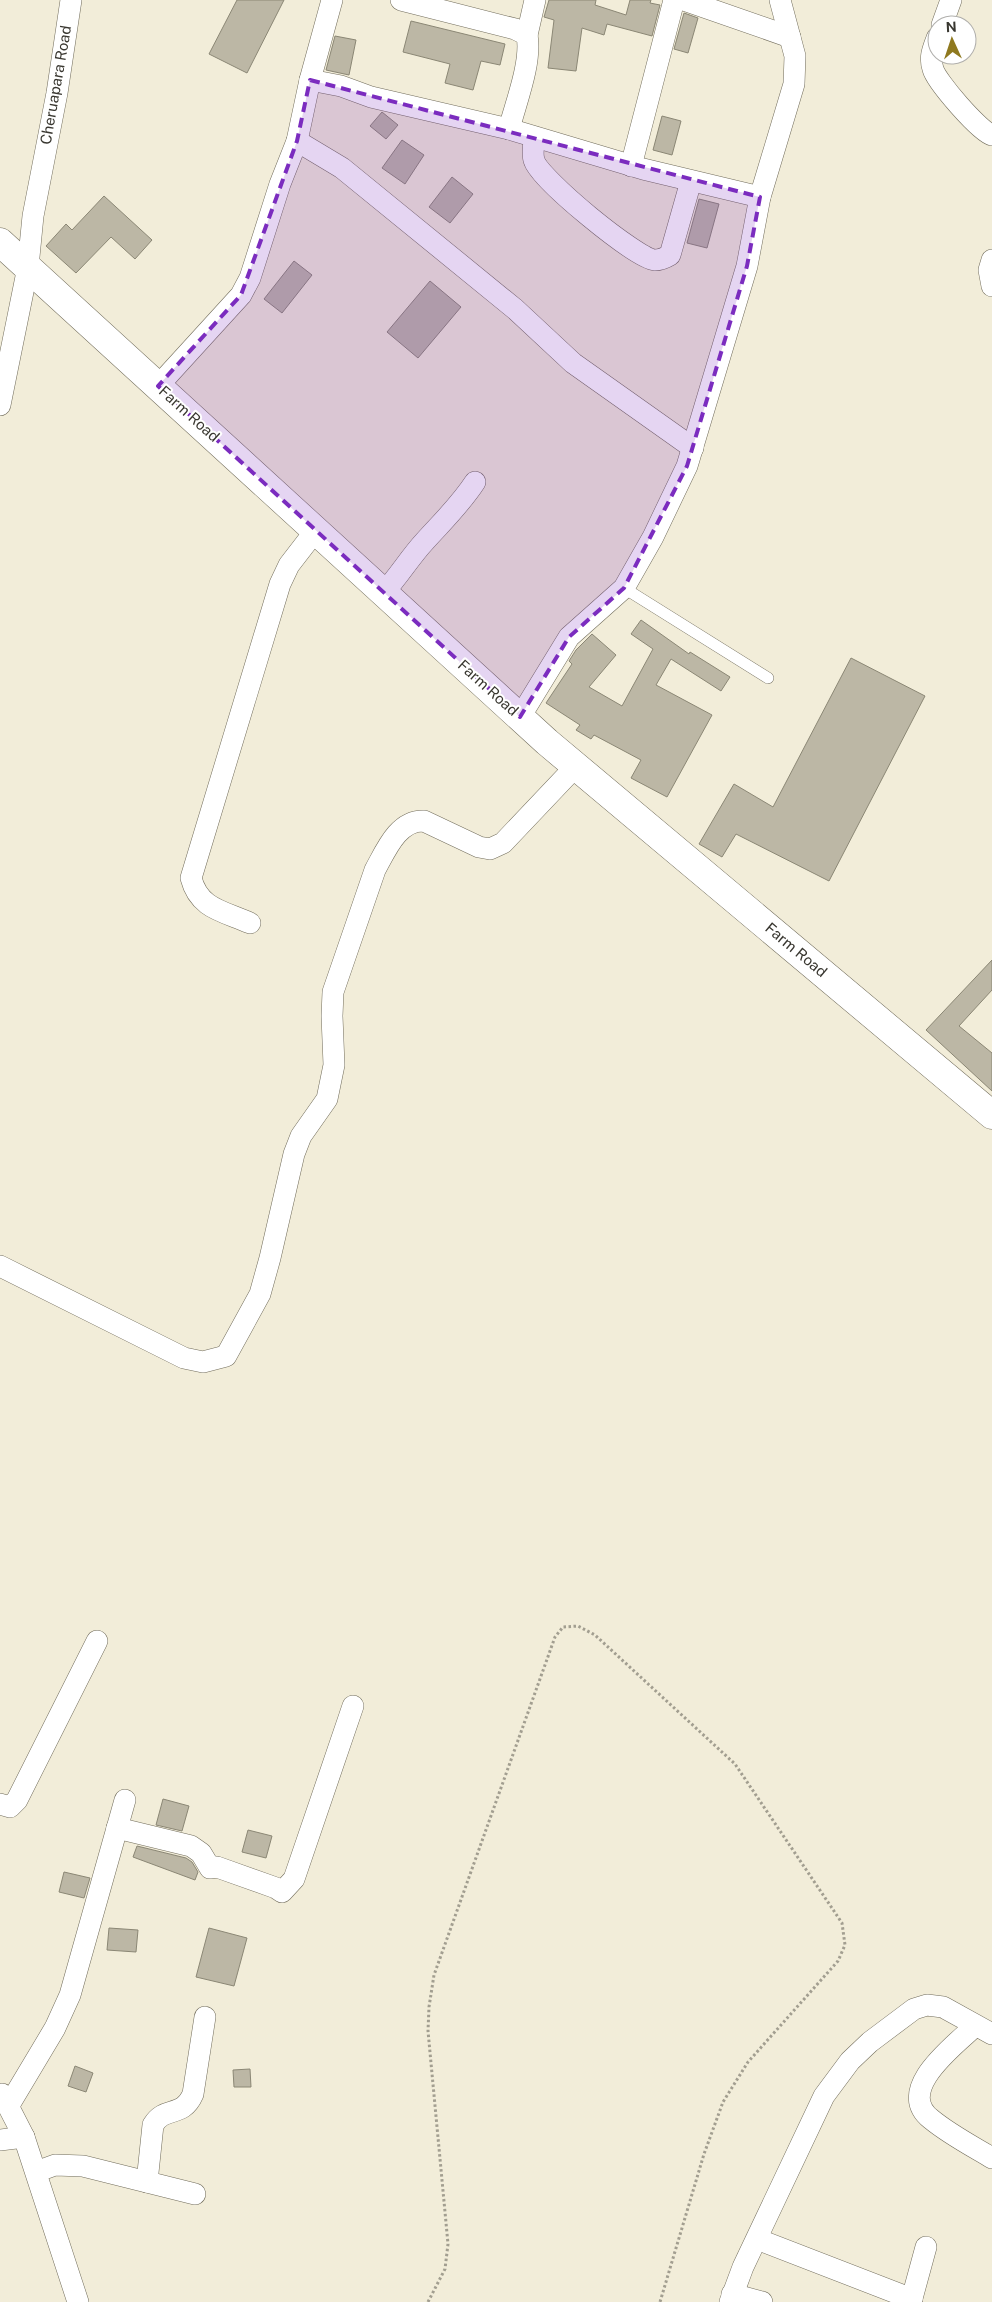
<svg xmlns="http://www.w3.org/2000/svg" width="992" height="2302" font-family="'Public Sans',sans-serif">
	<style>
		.building { fill: #bcb7a5; stroke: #8b8775 }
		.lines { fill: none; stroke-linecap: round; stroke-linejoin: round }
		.lane-casing { stroke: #726d5c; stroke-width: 12 }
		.street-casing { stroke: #726d5c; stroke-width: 22 }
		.secondary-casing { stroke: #726d5c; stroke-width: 29 }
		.path { stroke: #a29e90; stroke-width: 3; stroke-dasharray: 2.5 2.5; stroke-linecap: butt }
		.lane { stroke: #fff; stroke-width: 11 }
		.street { stroke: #fff; stroke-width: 21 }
		.secondary { stroke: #fff; stroke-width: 28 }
		.marked { fill: #7b2cbf; fill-opacity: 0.2; stroke: #7b2cbf; stroke-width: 4; stroke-dasharray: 10 6; stroke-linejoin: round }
		.labels { text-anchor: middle; stroke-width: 4; stroke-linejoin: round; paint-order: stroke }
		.street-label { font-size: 15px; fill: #393730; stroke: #fff }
	</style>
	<rect width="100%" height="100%" fill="#f2edd9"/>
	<g class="building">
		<polygon points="237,0 284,0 247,73 209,54"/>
		<polygon points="549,0 596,0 595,5 626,15 630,0 651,0 650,3 660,5 652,36 607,24 604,35 582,28 576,71 548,68 554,20 544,17"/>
		<polygon points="684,13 698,18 688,53 674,49"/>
		<polygon points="411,21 505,44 500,65 481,61 473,90 445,83 450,64 403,52"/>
		<polygon points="335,36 356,40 349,75 326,70"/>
		<polygon points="382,112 398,125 386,139 370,126"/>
		<polygon points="662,116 681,121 672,155 653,150"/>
		<polygon points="402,140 424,155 405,184 382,168"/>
		<polygon points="452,177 473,194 450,223 429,207"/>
		<polygon points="104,196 152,240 135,259 111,237 76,273 46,246 66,224 72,230"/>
		<polygon points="699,199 719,204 707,248 687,243"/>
		<polygon points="294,261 312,275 282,313 264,299"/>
		<polygon points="430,281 461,307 418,358 387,332"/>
		<polygon points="641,620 689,654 690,652 730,677 721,691 671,659 656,685 712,715 667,797 631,778 641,760 594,735 591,739 576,730 580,725 546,703 572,664 569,661 576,650 592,634 616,655 589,687 622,706 653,649 631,634"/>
		<polygon points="851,658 925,696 829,881 736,834 722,857 699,844 734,784 773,807"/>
		<polygon points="992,960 992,990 959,1026 992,1053 992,1091 926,1030"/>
		<polygon points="163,1799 189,1806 182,1831 156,1825"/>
		<polygon points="248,1830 272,1836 266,1858 242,1852"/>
		<polygon points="137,1846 186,1858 192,1862 198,1872 195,1880 133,1857"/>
		<polygon points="64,1872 90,1878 84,1898 59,1892"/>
		<polygon points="109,1928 138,1930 136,1952 107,1950"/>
		<polygon points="209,1928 247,1938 234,1986 196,1977"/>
		<polygon points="75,2066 93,2073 86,2092 68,2086"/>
		<polygon points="250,2069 251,2087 234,2087 233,2070"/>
	</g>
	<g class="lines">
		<g class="lane-casing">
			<polyline id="lane" points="624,588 768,678"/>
		</g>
		<g class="street-casing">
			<g id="street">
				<path d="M 401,0 L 515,29 L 527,35 C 532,62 516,102 509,129"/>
				<polyline points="684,0 790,37"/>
				<polyline points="942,25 951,0"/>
				<polyline points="527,35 535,0"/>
				<path d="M 937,38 C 933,49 929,57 933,69 C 936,81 980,132 992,135"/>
				<polyline points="310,80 341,86 371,97 509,129 643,169 760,197"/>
				<path d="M 534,137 C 534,144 532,154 534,160 C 539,179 637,259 655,260 C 661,260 665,258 670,255 L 691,181"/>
				<polyline points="297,141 342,168 515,309 573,363 693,448"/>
				<polyline points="631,166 674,0"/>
				<polyline points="992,260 989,270 992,286"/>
				<polyline points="158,386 241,295 250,278 280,184 297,141 310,80 332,0"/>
				<polyline points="0,405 28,267 33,216 57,93 71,0"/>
				<path d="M 384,592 C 399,576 410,557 425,541 C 443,521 460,505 475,482"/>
				<polyline points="520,717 569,637 624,588 653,537 687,466 747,266 760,197 794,84 795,56 780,0"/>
				<path d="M 250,923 C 223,911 199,909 191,878 L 280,584 L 289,565 L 316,530"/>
				<path d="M 0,1266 L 184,1358 L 203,1362 L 226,1356 L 260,1294 L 270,1258 L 294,1154 L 301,1136 L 327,1099 L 334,1065 L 332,1016 L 333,992 L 375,870 C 386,850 398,820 424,821 L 479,847 L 490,849 L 503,843 L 576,766"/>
				<polyline points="0,1804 10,1807 17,1800 97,1641"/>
				<polyline points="117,1828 191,1846 201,1853 210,1868 217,1867 276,1888 282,1892 294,1879 353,1706"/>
				<path d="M 975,2026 C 955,2045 894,2090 931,2119 C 949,2134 972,2146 992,2158"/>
				<polyline points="2,2094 24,2137 78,2302"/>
				<polyline points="9,2105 55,2028 70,1995 125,1800"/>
				<polyline points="0,2140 24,2137"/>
				<polyline points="36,2172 55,2165 83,2166 195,2194"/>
				<path d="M 147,2182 L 153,2125 C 165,2105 182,2119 193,2094 L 205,2017"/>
				<polyline points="757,2239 912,2299"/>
				<polyline points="732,2294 762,2302"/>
				<polyline points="730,2302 743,2267 824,2096 850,2061 870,2042 914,2009 927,2005 943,2007 992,2034"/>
				<polyline points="911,2302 926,2247"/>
			</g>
		</g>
		<g class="secondary-casing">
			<polyline id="secondary" points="0,242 547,742 992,1115"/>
		</g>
		<polyline class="path" points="428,2302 445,2269 448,2244 428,2031 429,2007 434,1975 555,1637 563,1627 578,1626 595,1635 735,1764 842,1923 845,1945 838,1961 748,2062 723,2102 704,2154 660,2302"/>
		<use href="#lane" class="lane"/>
		<use href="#street" class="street"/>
		<use href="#secondary" class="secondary"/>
	</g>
	<path class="marked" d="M 310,80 L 760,197 L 747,266 L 687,466 L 624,588 L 569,637 L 520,717 L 158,386 L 241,295 L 297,141 Z"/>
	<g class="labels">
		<g class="street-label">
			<text transform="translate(56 85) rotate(-80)" y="5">Cheruapara Road</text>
			<text transform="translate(189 414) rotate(42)" y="5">Farm Road</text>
			<text transform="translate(488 688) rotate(42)" y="5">Farm Road</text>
			<text transform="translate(796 950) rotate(40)" y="5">Farm Road</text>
		</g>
	</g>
	<g transform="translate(952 40) rotate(357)"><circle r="24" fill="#ffffff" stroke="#b0afac"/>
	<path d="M0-4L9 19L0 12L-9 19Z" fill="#8f791f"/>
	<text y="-8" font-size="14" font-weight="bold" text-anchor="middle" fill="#393730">N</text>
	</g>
</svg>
